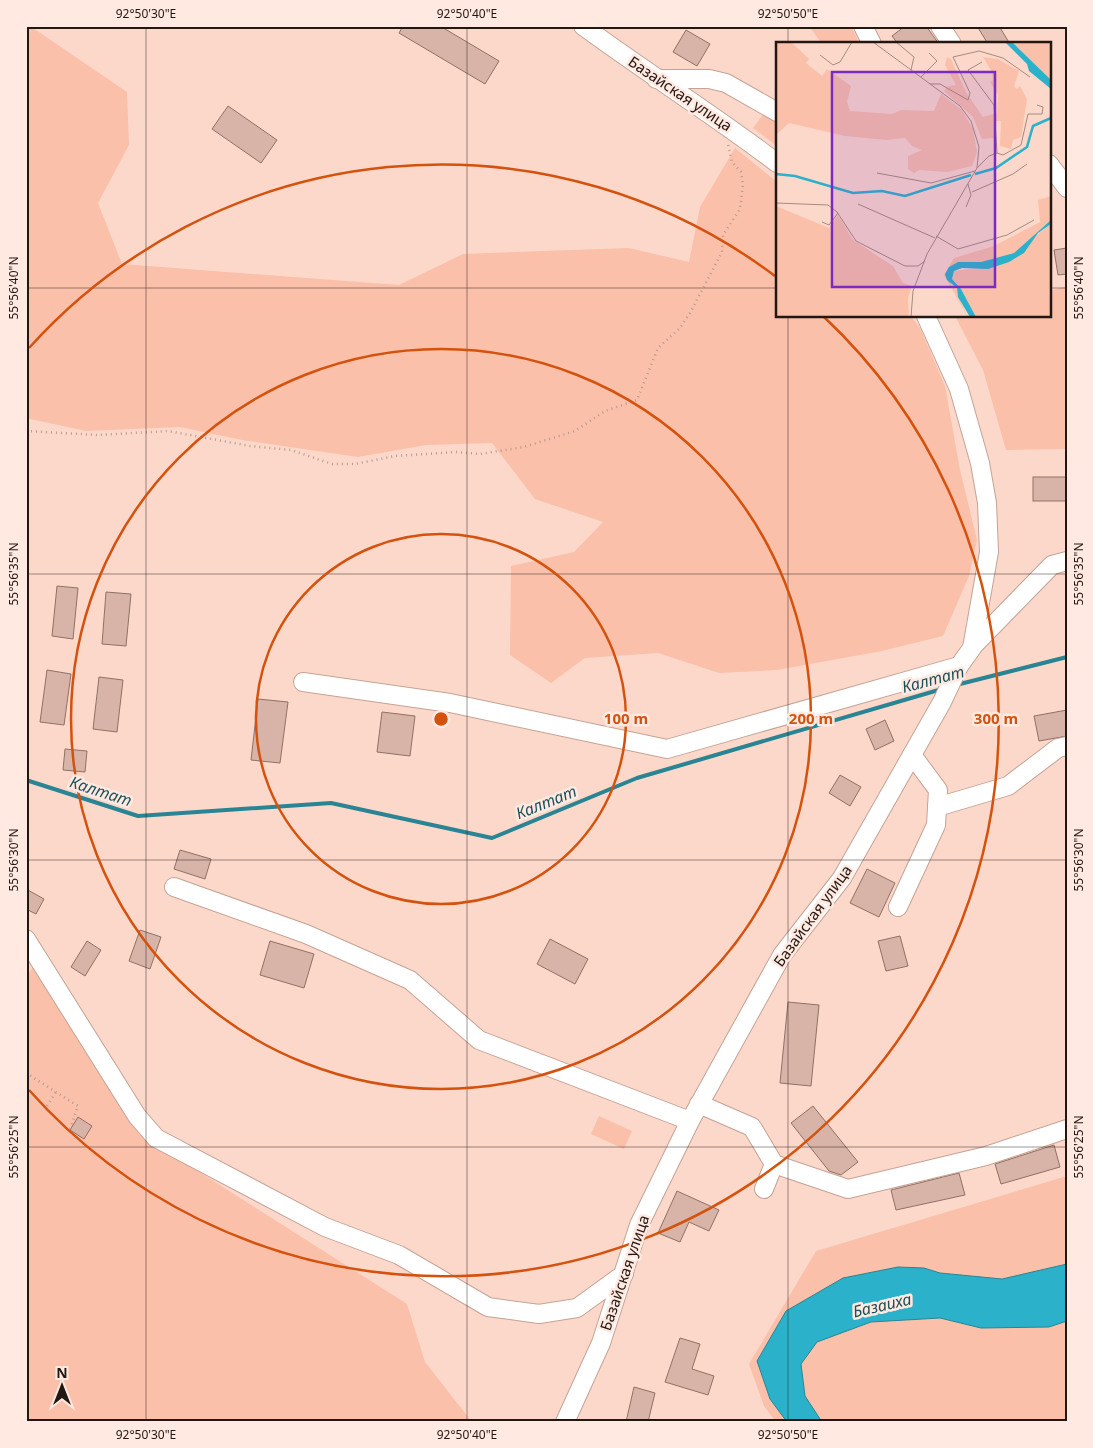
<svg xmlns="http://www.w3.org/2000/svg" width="1093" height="1448" font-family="'Noto Sans',sans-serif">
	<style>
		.green { fill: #fac0aa }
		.water { fill: #2bb2ca; stroke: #298493 }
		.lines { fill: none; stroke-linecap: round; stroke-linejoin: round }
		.stream { stroke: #298493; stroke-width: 4 }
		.building { fill: #d7b4a7; stroke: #917065 }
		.minor-casing { stroke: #c5a395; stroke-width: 20 }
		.path { stroke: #b69a8f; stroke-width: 2.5; stroke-dasharray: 1 4; stroke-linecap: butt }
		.minor { stroke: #fff; stroke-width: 18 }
		.ticks { fill: none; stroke: #231712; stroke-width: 1; stroke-opacity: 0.45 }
		.ring { fill: none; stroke: #d4520d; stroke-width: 2.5 }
		.labels { text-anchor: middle; stroke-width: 5; stroke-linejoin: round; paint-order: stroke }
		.street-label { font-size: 15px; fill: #231712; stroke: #ffe9e0 }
		.water-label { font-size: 16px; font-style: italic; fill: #1b505a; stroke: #ffe9e0 }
		.inset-river { fill: none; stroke: #2bb2ca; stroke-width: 2.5 }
		.inset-road { fill: none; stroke: #a58b80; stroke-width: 1 }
		.view { fill: #7b2cbf; fill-opacity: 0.15; stroke: #7b2cbf; stroke-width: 2.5 }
		.inset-edge { fill: none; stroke: #231712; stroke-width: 2.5 }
		.centre { fill: #d4520d; stroke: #ffe9e0; stroke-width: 2.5 }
		.ring-label { font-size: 15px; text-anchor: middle; font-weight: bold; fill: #d4520d; stroke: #ffe9e0; stroke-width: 5; stroke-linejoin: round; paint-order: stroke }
		.neatline { fill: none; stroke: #231712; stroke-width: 2 }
		.ticks-label { font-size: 12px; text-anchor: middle; fill: #231712 }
	</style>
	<rect width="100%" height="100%" fill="#fcd8ca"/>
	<g class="green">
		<polygon points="26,26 30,26 127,92 129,145 98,203 122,264 399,285 463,254 629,248 689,262 700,207 735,148 777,182 777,316 911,316 920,328 945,386 960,470 977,540 969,576 943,636 882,651 777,670 719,673 658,653 585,658 551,683 510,655 511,566 574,552 603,522 535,499 492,443 426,445 358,457 242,440 180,427 86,431 26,418"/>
		<polygon points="809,26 851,26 860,44 822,44"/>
		<polygon points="777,96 777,146 753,128"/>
		<polygon points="1067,286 1067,449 1006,450 983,370 955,316 1049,316 1049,291"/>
		<polygon points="35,964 138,1131 138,1133 407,1304 425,1362 472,1422 26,1422 26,977"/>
		<polygon points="599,1116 632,1131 624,1149 591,1134"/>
		<polygon points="1067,1176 1067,1264 1002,1279 940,1273 924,1268 843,1278 770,1399 787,1422 776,1422 764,1406 749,1364 816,1251"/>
		<polygon points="1067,1315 1067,1422 822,1422 805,1396 801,1364 817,1342 871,1322 940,1318 987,1328"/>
	</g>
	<polygon class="water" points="1067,1264 1067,1321 1049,1327 981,1328 940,1318 871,1322 817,1342 801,1364 805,1396 822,1422 787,1422 770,1399 757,1361 786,1311 843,1278 898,1267 924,1268 940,1273 1002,1279"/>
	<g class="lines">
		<g class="stream">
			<polyline points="956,685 1067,657"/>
			<polyline points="26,780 138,816 331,803 492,838 637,778 942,689"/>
		</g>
	</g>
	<g class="building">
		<polygon points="403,26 440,26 499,61 485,84 399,33"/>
		<polygon points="905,26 926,26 939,44 898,44 892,36"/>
		<polygon points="977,26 999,26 1010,44 988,44"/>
		<polygon points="686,30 710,44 697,66 673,52"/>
		<polygon points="228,106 277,140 261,163 212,129"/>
		<polygon points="1067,248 1067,274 1058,275 1054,250"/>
		<rect x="1033" y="477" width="34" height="24"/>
		<polygon points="57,586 78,588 73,639 52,636"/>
		<polygon points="106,592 131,594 126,646 102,644"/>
		<polygon points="47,670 71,674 64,725 40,722"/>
		<polygon points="99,677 123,680 117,732 93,729"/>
		<polygon points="258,699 288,702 280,763 251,760"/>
		<polygon points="1067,710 1067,736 1039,741 1034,716"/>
		<polygon points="382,712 415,716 410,756 377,752"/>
		<polygon points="885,720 894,741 875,750 866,729"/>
		<polygon points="65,749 87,751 85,772 63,770"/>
		<polygon points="840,775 861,787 850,806 829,793"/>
		<polygon points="180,850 211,859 205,879 174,869"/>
		<polygon points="867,869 895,883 879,917 850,903"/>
		<polygon points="26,889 44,899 36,914 26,909"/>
		<polygon points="140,930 161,937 150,969 129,961"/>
		<polygon points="900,936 908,966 886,971 878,941"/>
		<polygon points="550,939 588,959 575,984 537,964"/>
		<polygon points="87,941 101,950 85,976 71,967"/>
		<polygon points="270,941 314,954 304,988 260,975"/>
		<polygon points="788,1002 819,1005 811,1086 780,1083"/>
		<polygon points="813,1106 858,1162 841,1175 829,1171 791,1123"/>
		<polygon points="78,1117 92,1126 84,1139 70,1130"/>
		<polygon points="1054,1145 1060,1167 1001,1184 995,1164"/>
		<polygon points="959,1173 965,1195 896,1210 891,1190"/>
		<polygon points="677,1191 719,1210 709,1231 689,1222 680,1242 658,1233"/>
		<polygon points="680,1338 700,1344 692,1369 714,1376 708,1395 665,1382"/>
		<polygon points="634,1387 655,1393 648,1422 626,1422"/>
	</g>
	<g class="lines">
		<g class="minor-casing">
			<g id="minor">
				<path d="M 583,26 C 647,73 714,115 777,163"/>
				<polyline points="863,26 872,44"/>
				<polyline points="940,26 952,44"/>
				<polyline points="656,79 709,79 726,83 777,112"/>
				<polyline points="1049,164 1067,188"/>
				<polyline points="972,647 1052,565 1067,561"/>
				<polyline points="303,682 450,703 667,749 959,666"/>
				<polyline points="937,807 1008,786 1058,748 1067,746"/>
				<polyline points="174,887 306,934 410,980 479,1040 690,1121"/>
				<polyline points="898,907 936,825 938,790 912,755"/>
				<polyline points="26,939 137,1116 156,1138 325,1227 399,1255 488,1307 539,1314 577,1308 624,1274"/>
				<polyline points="699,1104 752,1127 774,1164 848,1189 986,1156 1067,1129"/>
				<polyline points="764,1189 774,1164"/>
				<polyline points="565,1422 601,1343 639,1225 690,1121 782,955 842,878 942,702 959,666 972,648 989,552 987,503 980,463 959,389 926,316"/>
			</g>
		</g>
		<g class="path">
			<polyline points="26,431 98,435 168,431 250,446 291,450 332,464 355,464 395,456 456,452 480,454 524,447 575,431 605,411 637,400 658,348 680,328 690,313 722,252 723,235 740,209 743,185 741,172 732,162 728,144"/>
			<polyline points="26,1073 78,1106 70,1130"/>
			<polyline points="47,1106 56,1092"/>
		</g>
		<use href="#minor" class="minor"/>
	</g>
	<path class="ticks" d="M 146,26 L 146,1422M 467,26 L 467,1422M 788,26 L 788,44M 26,288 L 777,288M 1049,288 L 1067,288M 788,316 L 788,1422M 26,574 L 1067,574M 26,860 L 1067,860M 26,1147 L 1067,1147"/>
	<g class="ring">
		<circle cx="441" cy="719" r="185"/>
		<circle cx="441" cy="719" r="370"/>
		<path d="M29 348A555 555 0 0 1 775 276M823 316A555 555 0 1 1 29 1090"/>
	</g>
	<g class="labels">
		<g class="street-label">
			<text transform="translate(680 94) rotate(34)" y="5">Базайская улица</text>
			<text transform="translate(813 916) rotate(-54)" y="5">Базайская улица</text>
			<text transform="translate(625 1273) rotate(-71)" y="5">Базайская улица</text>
		</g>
		<g class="water-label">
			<text transform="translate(933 679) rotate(-15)" y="6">Калтат</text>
			<text transform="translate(101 791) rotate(18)" y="6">Калтат</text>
			<text transform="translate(546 802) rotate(-22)" y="6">Калтат</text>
			<text transform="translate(882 1305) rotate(-13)" y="6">Базаиха</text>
		</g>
	</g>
	<g transform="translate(776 42)">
		<rect width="275" height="275" fill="#fcd8ca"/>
		<path d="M 0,0 L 15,0 L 33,17 L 30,21 L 46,34 L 51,27 L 75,44 L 71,60 L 74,69 L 116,72 L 125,68 L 158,69 L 165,52 L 186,68 L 197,87 L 201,110 L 196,124 L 172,130 L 143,128 L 138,131 L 132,127 L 132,114 L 146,108 L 136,104 L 129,96 L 110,98 L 69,94 L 13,81 L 0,93 ZM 236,0 L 275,0 L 275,38 L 270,35 ZM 171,15 L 175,17 L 191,52 L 207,75 L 221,71 L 222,53 L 214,40 L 217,38 L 216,30 L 207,15 L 222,17 L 243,29 L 238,44 L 241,47 L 244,44 L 251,57 L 245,95 L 237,98 L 235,107 L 224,104 L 225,79 L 219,79 L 219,96 L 206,97 L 197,75 L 168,49 L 172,44 L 180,43 L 169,23 ZM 275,154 L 275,178 L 238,211 L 205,220 L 182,220 L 173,225 L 175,244 L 183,249 L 181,252 L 192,275 L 168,233 L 178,216 L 218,204 L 264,180 L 262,158 ZM 0,164 L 53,186 L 62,173 L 77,198 L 117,224 L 127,241 L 136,244 L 132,256 L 133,275 L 0,275 ZM 275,182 L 275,275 L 200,275 L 185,247 L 176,237 L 178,229 L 220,224 Z" fill="#fac0aa"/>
		<path d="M 229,0 L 236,0 L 275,38 L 275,47 L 253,29 L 251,22 ZM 275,178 L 275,182 L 262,191 L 248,211 L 233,220 L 212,227 L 186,226 L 178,229 L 176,237 L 185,247 L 200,275 L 194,275 L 182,255 L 181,246 L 171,238 L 169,232 L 173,225 L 182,220 L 205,220 L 238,211 Z" fill="#2bb2ca"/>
		<path class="inset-river" d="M 0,132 L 19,134 L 77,151 L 106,149 L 129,154 L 195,133M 199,132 L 220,126 L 251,105 L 257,84 L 275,76"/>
		<path class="inset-road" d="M 97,0 L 184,64 L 195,79 L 203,105 L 201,126 L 151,212 L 137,249 L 135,275M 120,0 L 138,15 L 135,28M 44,13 L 57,23 L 64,20 L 76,0M 145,35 L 161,19 L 153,11M 154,42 L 164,42 L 192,58 L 194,51 L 177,15 L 203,9 L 227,16 L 254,35M 221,111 L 227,113 L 245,103 L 252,72 L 266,72 L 267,65 L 261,63M 201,126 L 213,114 L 221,111 L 218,63 L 192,28 L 206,20M 101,131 L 155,141 L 199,129M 196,150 L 237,132 L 251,122M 0,161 L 52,163 L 61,170 L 80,199 L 129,224 L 142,224 L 149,219M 82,162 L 159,196M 190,165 L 195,153 L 192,142M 46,180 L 53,183 L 62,171M 160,194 L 182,207 L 231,193 L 258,178"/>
		<path class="view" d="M 56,30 L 219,30 L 219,245 L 56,245 Z"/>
		<rect width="275" height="275" class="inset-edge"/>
	</g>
	<circle cx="441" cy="719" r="8" class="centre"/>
	<g class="ring-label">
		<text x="626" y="724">100 m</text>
		<text x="811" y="724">200 m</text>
		<text x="996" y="724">300 m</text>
	</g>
	<rect width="1093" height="1448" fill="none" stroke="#ffe9e0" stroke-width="55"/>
	<g transform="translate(62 1386)" stroke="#ffe9e0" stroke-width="4" paint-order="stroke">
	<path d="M0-4L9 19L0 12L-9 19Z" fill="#231712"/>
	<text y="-8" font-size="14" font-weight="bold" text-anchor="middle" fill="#231712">N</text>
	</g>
	<rect x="28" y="28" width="1038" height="1392" class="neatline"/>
	<g class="ticks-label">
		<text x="146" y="18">92°50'30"E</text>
		<text x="467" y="18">92°50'40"E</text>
		<text x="788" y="18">92°50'50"E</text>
		<text transform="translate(14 288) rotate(-90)" y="4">55°56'40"N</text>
		<text transform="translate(1079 288) rotate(-90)" y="4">55°56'40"N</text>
		<text transform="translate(14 574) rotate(-90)" y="4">55°56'35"N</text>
		<text transform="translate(1079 574) rotate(-90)" y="4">55°56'35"N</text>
		<text transform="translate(14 860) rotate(-90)" y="4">55°56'30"N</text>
		<text transform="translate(1079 860) rotate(-90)" y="4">55°56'30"N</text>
		<text transform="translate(14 1147) rotate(-90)" y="4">55°56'25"N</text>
		<text transform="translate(1079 1147) rotate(-90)" y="4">55°56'25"N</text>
		<text x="146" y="1439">92°50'30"E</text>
		<text x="467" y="1439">92°50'40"E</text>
		<text x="788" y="1439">92°50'50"E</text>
	</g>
</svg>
